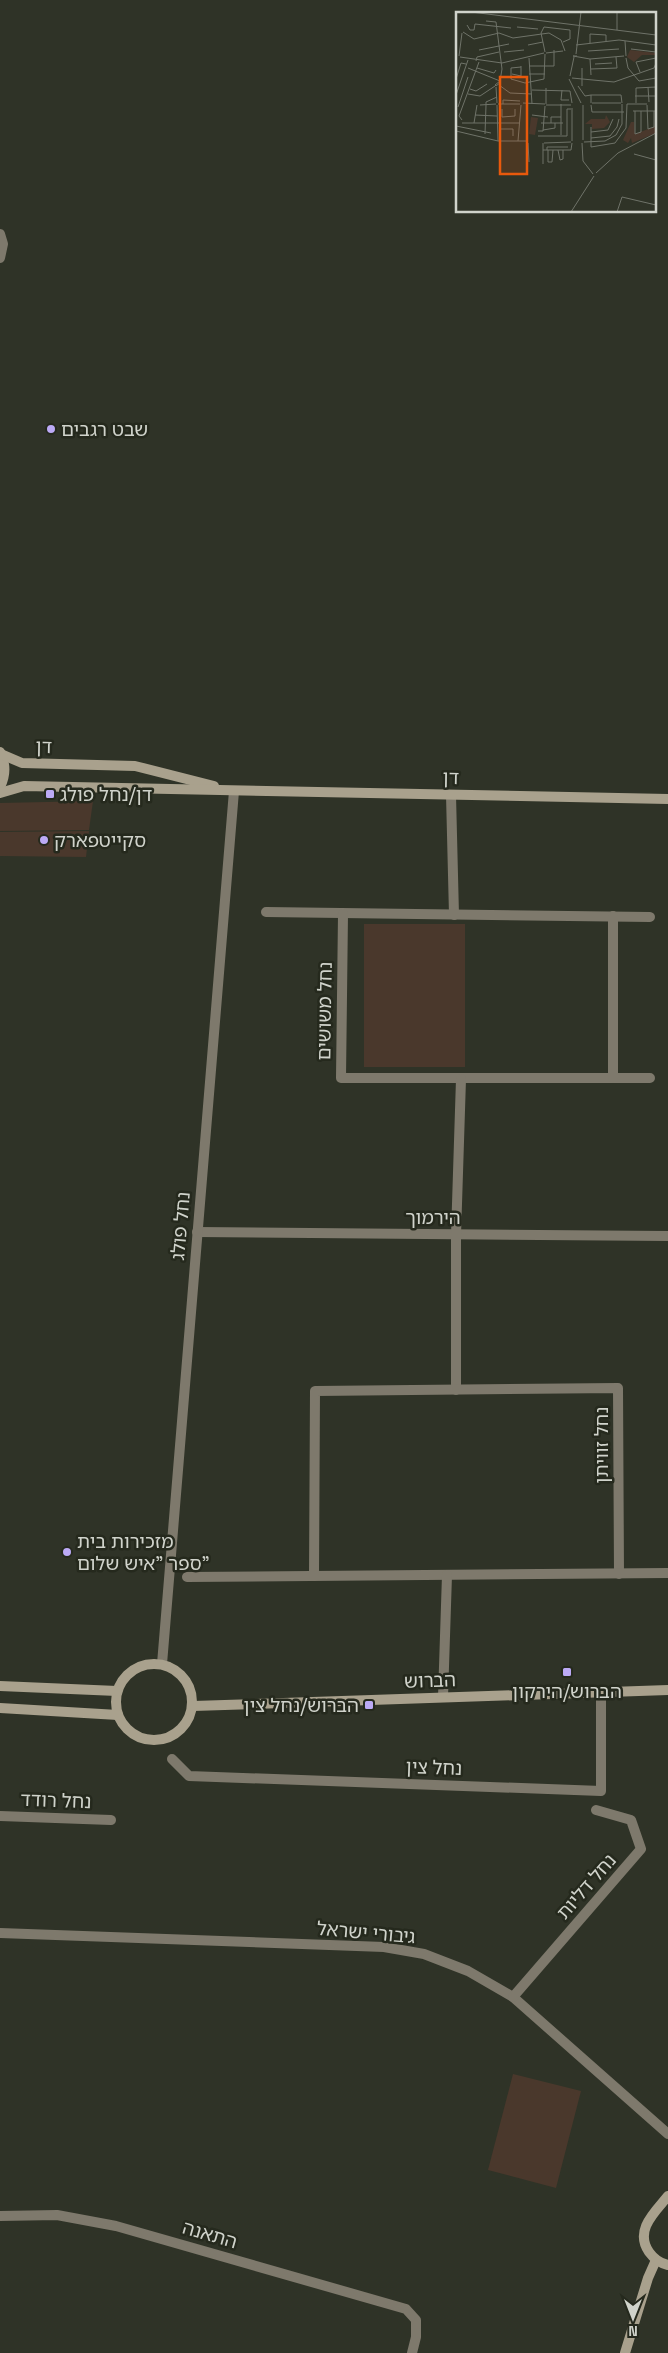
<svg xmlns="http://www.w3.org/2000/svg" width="668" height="2353" font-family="'Space Grotesk','Noto Sans Hebrew',sans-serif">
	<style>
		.green { fill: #4a382c }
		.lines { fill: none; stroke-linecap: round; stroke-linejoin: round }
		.street { stroke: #7e796c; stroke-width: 10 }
		.secondary { stroke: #a9a18d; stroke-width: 10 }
		.poi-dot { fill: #bcaaf6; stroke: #25291d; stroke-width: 2 }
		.labels { text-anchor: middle; stroke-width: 5; stroke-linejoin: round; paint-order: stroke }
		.poi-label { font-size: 19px; fill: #d0d3cb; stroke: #25291d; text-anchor: start }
		.street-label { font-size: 19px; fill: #d0d3cb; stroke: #25291d }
		.inset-road { fill: none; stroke: #6f7369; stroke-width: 1 }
		.view { fill: #e8590c; fill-opacity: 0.15; stroke: #e8590c; stroke-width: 2.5 }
		.inset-edge { fill: none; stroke: #d0d3cb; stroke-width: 2.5 }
	</style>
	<rect width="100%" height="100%" fill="#2f3327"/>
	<g class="green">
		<polygon points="93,801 89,830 0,831 0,803"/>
		<polygon points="89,831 86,857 0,856 0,832"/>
		<rect x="364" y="924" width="101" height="143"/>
		<polygon points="513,2074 581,2091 556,2188 488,2170"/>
	</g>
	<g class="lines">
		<g class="street">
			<polyline points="0,234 3,244 0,258"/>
			<polyline points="451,795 454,915"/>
			<polyline points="266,912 650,917"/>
			<polyline points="343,914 341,1078 650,1078"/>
			<polyline points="613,916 613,1078"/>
			<polyline points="197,1232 668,1236"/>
			<polyline points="456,1390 456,1235 461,1079"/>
			<polyline points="314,1576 315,1391 618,1388 619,1574"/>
			<polyline points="187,1577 668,1573"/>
			<polyline points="162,1664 234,791"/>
			<polyline points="443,1697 447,1575"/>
			<polyline points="172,1759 189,1776 601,1791 601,1692"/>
			<polyline points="0,1816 111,1820"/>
			<polyline points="0,1933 384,1947 424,1954 468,1971 513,1997 668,2134"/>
			<polyline points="513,1997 641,1849 631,1820 596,1810"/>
			<polyline points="0,2216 57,2215 116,2226 406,2309 416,2320 416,2337 412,2353"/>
		</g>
		<g class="secondary">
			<path d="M 0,752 C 6,764 6,775 0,787"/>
			<polyline points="1,754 22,763 135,766 214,786"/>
			<polyline points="0,793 24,786 668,799"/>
			<circle cx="154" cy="1702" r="38"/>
			<polyline points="0,1686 117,1691"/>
			<polyline points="193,1706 668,1690"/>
			<polyline points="0,1708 118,1715"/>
			<path d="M 668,2196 C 655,2212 634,2230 649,2252 C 654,2259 659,2263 668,2265"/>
			<polyline points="625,2353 648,2278 656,2260"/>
		</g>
	</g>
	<g class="poi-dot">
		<circle cx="51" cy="429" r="5"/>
		<rect x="45" y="789" width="10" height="10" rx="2.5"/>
		<circle cx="44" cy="840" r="5"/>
		<circle cx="67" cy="1552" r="5"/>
		<rect x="562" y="1667" width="10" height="10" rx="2.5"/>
		<rect x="364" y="1700" width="10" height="10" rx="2.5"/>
	</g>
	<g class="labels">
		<g class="poi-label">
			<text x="61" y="436">שבט רגבים</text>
			<text x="60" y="801">דן/נחל פולג</text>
			<text x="54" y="847">סקייטפארק</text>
			<text x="77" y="1548">מזכירות בית<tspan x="77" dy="22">ספר "איש שלום"</tspan></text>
			<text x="567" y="1698" text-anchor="middle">הברוש/הירקון</text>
			<text x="359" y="1712" text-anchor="end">הברוש/נחל צין</text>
		</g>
		<g class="street-label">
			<text transform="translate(44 746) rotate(1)" y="7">דן</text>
			<text transform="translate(451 777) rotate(1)" y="7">דן</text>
			<text transform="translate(324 1011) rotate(-89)" y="7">נחל משושים</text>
			<text x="433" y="1224">הירמוך</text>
			<text transform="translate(180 1226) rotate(-85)" y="7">נחל פולג</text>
			<text transform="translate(601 1445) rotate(-90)" y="7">נחל זוויתן</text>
			<text transform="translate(430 1680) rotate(-2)" y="7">הברוש</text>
			<text transform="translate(434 1767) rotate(2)" y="7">נחל צין</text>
			<text transform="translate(56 1800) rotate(2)" y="7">נחל רודד</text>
			<text transform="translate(586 1886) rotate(-49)" y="7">נחל דליות</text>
			<text transform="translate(366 1932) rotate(5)" y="7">גיבורי ישראל</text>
			<text transform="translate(210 2234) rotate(16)" y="7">התאנה</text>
		</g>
	</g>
	<g transform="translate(456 12)">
		<rect width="200" height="200" fill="#2f3327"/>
		<path d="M 174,38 L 200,41 L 200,43 L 186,43 L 178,50 L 171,45 ZM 150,103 L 154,110 L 148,116 L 136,117 L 136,112 L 129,112 L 135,107 L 149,107 ZM 75,105 L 82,106 L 79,123 L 73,122 ZM 175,110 L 178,110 L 179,122 L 200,114 L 200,121 L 176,131 L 175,126 L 172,131 L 167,128 Z" fill="#4a382c"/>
		<path class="inset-road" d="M 15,0 L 200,23M 30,9 L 40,10 L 46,57 L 44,69M 11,13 L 14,18 L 18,18 L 19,12 L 55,16M 61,15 L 82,17M 161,18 L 161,0M 7,20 L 18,27 L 43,21 L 57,26 L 93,21 L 105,28 L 109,39M 85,21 L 88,15 L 114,18 L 114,27 L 107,30M 85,21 L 89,40M 169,29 L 170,44M 134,31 L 134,22 L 150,23 L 150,29M 72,33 L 87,30M 120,33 L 163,28 L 200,33M 175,37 L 200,40M 23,38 L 53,32M 132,39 L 163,37M 48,40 L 68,38M 90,41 L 107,39M 120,42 L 125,0M 3,44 L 6,21M 121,44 L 117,44 L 134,47 L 168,44M 4,45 L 46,51 L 88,41M 73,46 L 76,92M 170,46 L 172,56 L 183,69 L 200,66M 134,47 L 135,63M 20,49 L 21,45 L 43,40M 139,52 L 156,51M 73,54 L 98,54 L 98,38M 65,55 L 55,56 L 55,67 L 69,71 L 88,67 L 89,42M 12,56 L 44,69M 21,56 L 38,61 L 40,58M 126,56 L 126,74M 135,57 L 161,56 L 160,45M 184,60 L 180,50 L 200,46M 56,62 L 65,64 L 65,54M 73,62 L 89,62M 114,64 L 118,45M 116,66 L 158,70 L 198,56 L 200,51M 0,67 L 5,51 L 10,52M 113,67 L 125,91M 44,69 L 45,70 L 40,74 L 39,73 ZM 43,73 L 54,81 L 76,82M 122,74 L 129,84 L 135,83M 40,75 L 41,91M 192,75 L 193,90M 14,77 L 20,79 L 31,72M 76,78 L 114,79 L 116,91M 106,78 L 105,88 L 113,88M 12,82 L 24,84 L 39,74M 0,83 L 12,48M 179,84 L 200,84M 67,91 L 89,92M 135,91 L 135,83 L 165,83 L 166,91M 136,91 L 165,91M 180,91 L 180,76 L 200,75M 42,92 L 64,92M 47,92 L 47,88 L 64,89M 90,92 L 90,76M 171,92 L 191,92M 24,93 L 40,92M 30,93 L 30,90 L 41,85M 41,93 L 42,129M 90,93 L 115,93M 127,93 L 127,128M 135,93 L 136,100 L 168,100M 191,93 L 192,117 L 198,115 L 198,99M 2,95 L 12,65M 46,97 L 46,105 L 59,104 L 59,97M 177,99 L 199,99M 179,99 L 179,122 L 185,120 L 185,99M 19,103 L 41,104M 76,103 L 92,105M 6,108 L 3,104 L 23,50M 6,111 L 63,111M 18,111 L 21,93M 85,111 L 107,111M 95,111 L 95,105 L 105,105M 0,114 L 35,121M 135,115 L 135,135 L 159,131 L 170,116 L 171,92M 45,117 L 57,117 L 57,124M 87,118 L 99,116 L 99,111M 0,119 L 42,129 L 72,129M 82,119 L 87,119 L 89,94M 135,120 L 152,118 L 157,107M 29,122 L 30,93M 105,123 L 105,92M 82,124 L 111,124 L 111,97 L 115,97M 135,126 L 154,124 L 161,115 L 163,107M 62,129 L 65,93M 116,129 L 116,96M 128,130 L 149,129 L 160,123 L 166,112 L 166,92M 72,131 L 73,150M 87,131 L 87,152M 88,131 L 115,130M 126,131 L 127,149 L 137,162M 87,138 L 115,138 L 116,131M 91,138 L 91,135 L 112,135M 92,138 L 92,150 L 96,150 L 97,138M 102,138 L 104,148 L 107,147 L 107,138M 178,142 L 200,148M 140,161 L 162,141 L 200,121M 115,200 L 138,164M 161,200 L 166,185 L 200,193"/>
		<path class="view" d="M 44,65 L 71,65 L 71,162 L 44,162 Z"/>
		<rect width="200" height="200" class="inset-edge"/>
	</g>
	<g transform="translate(633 2318) rotate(180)" stroke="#25291d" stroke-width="4" paint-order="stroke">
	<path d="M0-4L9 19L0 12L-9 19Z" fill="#d0d3cb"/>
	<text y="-8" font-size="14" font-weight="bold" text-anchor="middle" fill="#d0d3cb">N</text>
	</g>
</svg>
